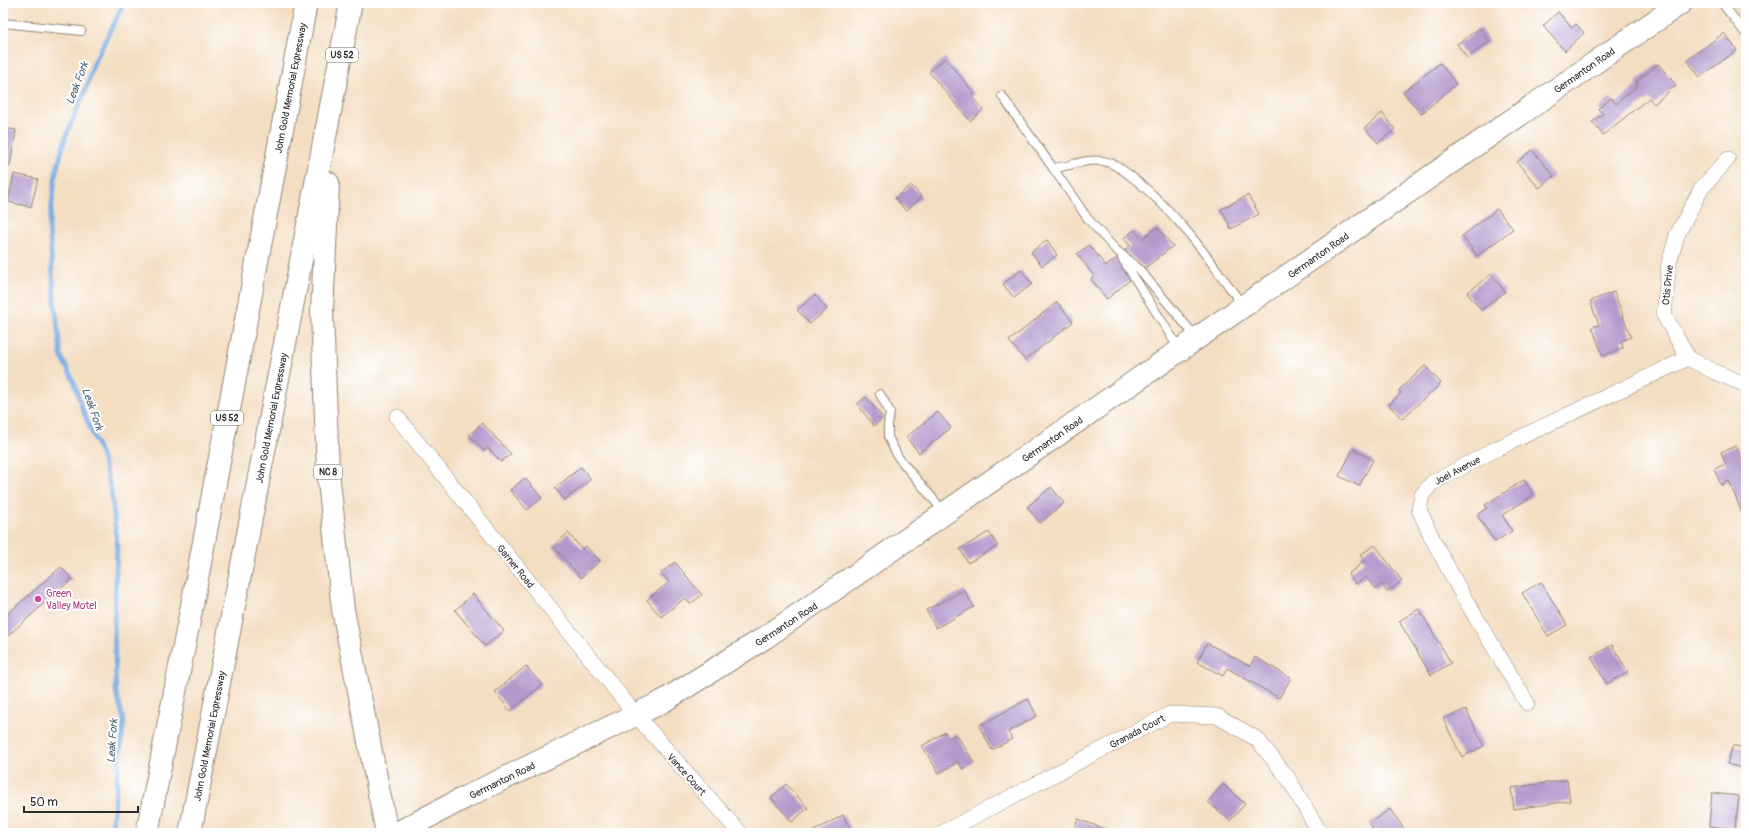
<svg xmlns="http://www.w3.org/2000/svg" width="1749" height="836" font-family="Pangolin,sans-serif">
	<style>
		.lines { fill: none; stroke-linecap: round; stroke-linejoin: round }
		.stream { stroke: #78ace5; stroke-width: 4.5 }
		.building { fill: #b39acd }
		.service-casing { stroke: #908476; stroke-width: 10 }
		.minor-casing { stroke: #908476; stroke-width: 16 }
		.secondary-casing { stroke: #908476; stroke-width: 24 }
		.motorway-casing { stroke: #908476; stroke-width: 24 }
		.service { stroke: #fff; stroke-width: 8 }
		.minor { stroke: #fff; stroke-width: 15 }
		.secondary { stroke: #fff; stroke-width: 22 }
		.motorway { stroke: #fff; stroke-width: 22 }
		.hotel-dot { fill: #d1479c; stroke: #fff; stroke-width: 1.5 }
		.labels { text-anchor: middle; stroke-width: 4; stroke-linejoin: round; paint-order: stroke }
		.shield { fill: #fff; stroke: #6b6b6b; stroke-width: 1 }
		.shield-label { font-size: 9px; font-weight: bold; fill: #2b2b2b }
		.street-label { font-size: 10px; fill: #2b2b2b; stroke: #fff }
		.hotel-label { font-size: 10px; fill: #b23c85; stroke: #fff; text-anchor: start }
		.water-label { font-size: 11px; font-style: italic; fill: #4a5f75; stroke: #fff }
	</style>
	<rect width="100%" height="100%" fill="#fff"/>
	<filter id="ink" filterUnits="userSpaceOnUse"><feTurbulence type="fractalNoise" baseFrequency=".025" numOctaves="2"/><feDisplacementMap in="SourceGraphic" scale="8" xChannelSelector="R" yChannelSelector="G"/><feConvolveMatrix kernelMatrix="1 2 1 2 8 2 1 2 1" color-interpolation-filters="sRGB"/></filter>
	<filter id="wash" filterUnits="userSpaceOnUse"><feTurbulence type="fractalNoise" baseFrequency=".012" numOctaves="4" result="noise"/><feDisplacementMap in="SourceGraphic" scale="16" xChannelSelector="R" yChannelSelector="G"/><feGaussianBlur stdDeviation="0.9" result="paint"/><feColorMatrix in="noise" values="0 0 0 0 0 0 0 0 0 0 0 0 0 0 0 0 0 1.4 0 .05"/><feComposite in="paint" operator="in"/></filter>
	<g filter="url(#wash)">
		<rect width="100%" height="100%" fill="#f4dec2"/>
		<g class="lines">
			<polyline class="stream" points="109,833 112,825 124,721 116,692 114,627 117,544 111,490 101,455 83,411 74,382 61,356 55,304 49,227 56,172 66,136 88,84 93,65 124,3"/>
		</g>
		<g id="blocks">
			<g class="building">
				<polygon points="1558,12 1572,28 1576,24 1584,33 1565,51 1543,26"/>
				<polygon points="1480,28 1489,42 1467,58 1457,44"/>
				<polygon points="1724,33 1737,50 1700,77 1687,60"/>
				<polygon points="945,58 975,94 972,96 983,110 970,121 929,72"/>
				<polygon points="1440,63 1456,84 1421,114 1403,92"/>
				<polygon points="1658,64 1676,85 1654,104 1649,98 1603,135 1592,122 1603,114 1598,109 1611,98 1616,104 1638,85 1636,82"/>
				<polygon points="1382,113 1395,129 1378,143 1365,128"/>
				<polygon points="3,128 16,130 10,166 3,166"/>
				<polygon points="1532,150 1554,176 1539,188 1517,162"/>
				<polygon points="14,174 38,179 31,207 8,202"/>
				<polygon points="911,185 922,197 906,211 895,198"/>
				<polygon points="1248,195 1259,214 1231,229 1221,209"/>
				<polygon points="1497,209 1513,229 1477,256 1462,236"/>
				<polygon points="1157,227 1173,246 1145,268 1125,250 1130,246 1124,238 1134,230 1142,239"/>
				<polygon points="1047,240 1057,255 1042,266 1031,252"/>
				<polygon points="1089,245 1106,266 1117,258 1130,280 1107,299 1091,279 1094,276 1077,254"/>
				<polygon points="1021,270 1032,284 1014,298 1003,284"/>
				<polygon points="1491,274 1505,292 1481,310 1467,293"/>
				<polygon points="1614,292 1631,337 1621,341 1623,348 1603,356 1592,327 1599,325 1590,301"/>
				<polygon points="815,295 827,309 810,324 797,310"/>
				<polygon points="1057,302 1073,322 1025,360 1009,341"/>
				<polygon points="1425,366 1441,383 1402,419 1389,405 1401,393 1399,390"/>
				<polygon points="866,397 883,418 874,426 857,404"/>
				<polygon points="938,412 951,428 919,453 906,437"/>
				<polygon points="482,423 511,454 501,462 488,448 484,451 469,435"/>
				<polygon points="1736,446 1746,470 1746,523 1729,481 1721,485 1714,469 1726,464 1721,452"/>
				<polygon points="1353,449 1373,460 1359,486 1339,476"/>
				<polygon points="581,467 591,479 565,500 555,488"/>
				<polygon points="525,478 542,498 527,510 510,490"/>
				<polygon points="1524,480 1534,495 1502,515 1512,531 1495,542 1477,515 1487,508 1485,505"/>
				<polygon points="1051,487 1064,503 1040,523 1027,507"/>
				<polygon points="989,532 998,546 968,563 960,549"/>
				<polygon points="568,533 582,549 586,546 600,561 581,578 553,546"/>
				<polygon points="1375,545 1402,581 1387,592 1382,584 1376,589 1366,577 1356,584 1348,574 1365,561 1360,555"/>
				<polygon points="675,562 702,595 690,604 685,598 661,617 647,600 669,582 661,573"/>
				<polygon points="61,567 72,579 3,640 3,618"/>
				<polygon points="1541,582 1567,625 1548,636 1522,593"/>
				<polygon points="964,590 974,607 936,628 926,610"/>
				<polygon points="473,594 504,631 485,646 455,610"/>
				<polygon points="1419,609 1451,663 1431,675 1399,621"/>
				<polygon points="1207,643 1250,666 1255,657 1291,678 1279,698 1227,668 1223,676 1197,662"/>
				<polygon points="1612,645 1628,672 1607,684 1591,657"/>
				<polygon points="526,666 542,685 510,711 495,692"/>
				<polygon points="1028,699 1037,716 1008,732 1012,739 992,750 979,726"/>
				<polygon points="1466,709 1484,746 1462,757 1443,719"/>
				<polygon points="945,732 949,738 956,734 974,762 963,769 958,762 939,773 922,746"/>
				<polygon points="1733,745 1746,749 1742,768 1727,764"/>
				<polygon points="1567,780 1570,801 1514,809 1511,788"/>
				<polygon points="786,784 808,808 792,822 771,798"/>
				<polygon points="1223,784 1245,804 1230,821 1208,802"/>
				<polygon points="1712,793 1739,796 1735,829 1709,826"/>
				<polygon points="1390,809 1407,833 1376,833 1369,823"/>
				<polygon points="843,815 853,833 810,833"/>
				<polygon points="1078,819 1112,832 1112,833 1073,833"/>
			</g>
		</g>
	</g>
	<g filter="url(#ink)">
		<use href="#blocks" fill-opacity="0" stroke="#908476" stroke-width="1"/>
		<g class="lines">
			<g class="service-casing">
				<g id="service">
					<polyline points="1722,3 1746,34"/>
					<polyline points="3,23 81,31"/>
					<path d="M 1002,96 L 1053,168 C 1070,167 1085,158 1103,161 C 1113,162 1124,171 1132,177 C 1177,212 1210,260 1243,306"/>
					<polyline points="1053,168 1088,219 1115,249 1139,269 1196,337"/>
					<polyline points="1122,258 1180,350"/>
					<polyline points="880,394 890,412 888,425 888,437 898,457 944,512"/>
				</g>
			</g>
			<g class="minor-casing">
				<g id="minor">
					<polyline points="1728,159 1701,189 1677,235 1669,263 1664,315 1688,358 1715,372 1746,385"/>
					<polyline points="397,417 635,714 740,833"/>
					<polyline points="1527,703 1462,594 1433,540 1419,509 1422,495 1432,483 1498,448 1688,358"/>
					<polyline points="942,833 1170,714 1217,716 1257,739 1288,778 1320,833"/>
				</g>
			</g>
			<g class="secondary-casing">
				<polyline id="secondary" points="397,833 466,797 662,702 766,637 1681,3"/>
			</g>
			<g class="motorway-casing">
				<g id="motorway">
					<polyline points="328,183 322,312 328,472 343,610 387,833"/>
					<polyline points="147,833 189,621 306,3"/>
					<polyline points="190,833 351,3"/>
				</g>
			</g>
			<use href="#service" class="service"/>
			<use href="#minor" class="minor"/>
			<use href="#secondary" class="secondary"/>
			<use href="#motorway" class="motorway"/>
		</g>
	</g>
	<circle class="hotel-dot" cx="38" cy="599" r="4"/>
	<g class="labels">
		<g class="shield">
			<rect x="326" y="48" width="32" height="14" rx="3"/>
			<rect x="211" y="411" width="32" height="14" rx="3"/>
			<rect x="314" y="465" width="28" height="14" rx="3"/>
		</g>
		<g class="shield-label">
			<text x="342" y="58">US 52</text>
			<text x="227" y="421">US 52</text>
			<text x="328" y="475">NC 8</text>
		</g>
		<g class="street-label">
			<text transform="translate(1584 70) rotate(-35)" y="4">Germanton Road</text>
			<text transform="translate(290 88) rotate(-79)" y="4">John Gold Memorial Expressway</text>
			<text transform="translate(1318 255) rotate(-35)" y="4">Germanton Road</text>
			<text transform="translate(1667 285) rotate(-84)" y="4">Otis Drive</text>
			<text transform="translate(271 418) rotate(-79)" y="4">John Gold Memorial Expressway</text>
			<text transform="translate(1052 439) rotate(-35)" y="4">Germanton Road</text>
			<text transform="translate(1457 470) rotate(-28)" y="4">Joel Avenue</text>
			<text transform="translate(516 566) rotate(51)" y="4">Garner Road</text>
			<text transform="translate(786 624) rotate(-33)" y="4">Germanton Road</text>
			<text transform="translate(1137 731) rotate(-28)" y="4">Granada Court</text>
			<text transform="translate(209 736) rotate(-79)" y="4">John Gold Memorial Expressway</text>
			<text transform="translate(687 774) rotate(48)" y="4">Vance Court</text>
			<text transform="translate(502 780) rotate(-26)" y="4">Germanton Road</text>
		</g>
		<g class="hotel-label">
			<text x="46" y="597">Green<tspan x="46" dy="12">Valley Motel</tspan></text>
		</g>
		<g class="water-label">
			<text transform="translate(77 83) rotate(-69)" y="4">Leak Fork</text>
			<text transform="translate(93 409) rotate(71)" y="4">Leak Fork</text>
			<text transform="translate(112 741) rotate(-86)" y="4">Leak Fork</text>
		</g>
	</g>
	<rect width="1749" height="836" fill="none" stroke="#fff" stroke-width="16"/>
	<path d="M24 806v6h114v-6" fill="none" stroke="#2b2b2b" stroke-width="2"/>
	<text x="30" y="806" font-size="12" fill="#2b2b2b" stroke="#ffffff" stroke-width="3" paint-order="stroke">50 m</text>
</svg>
